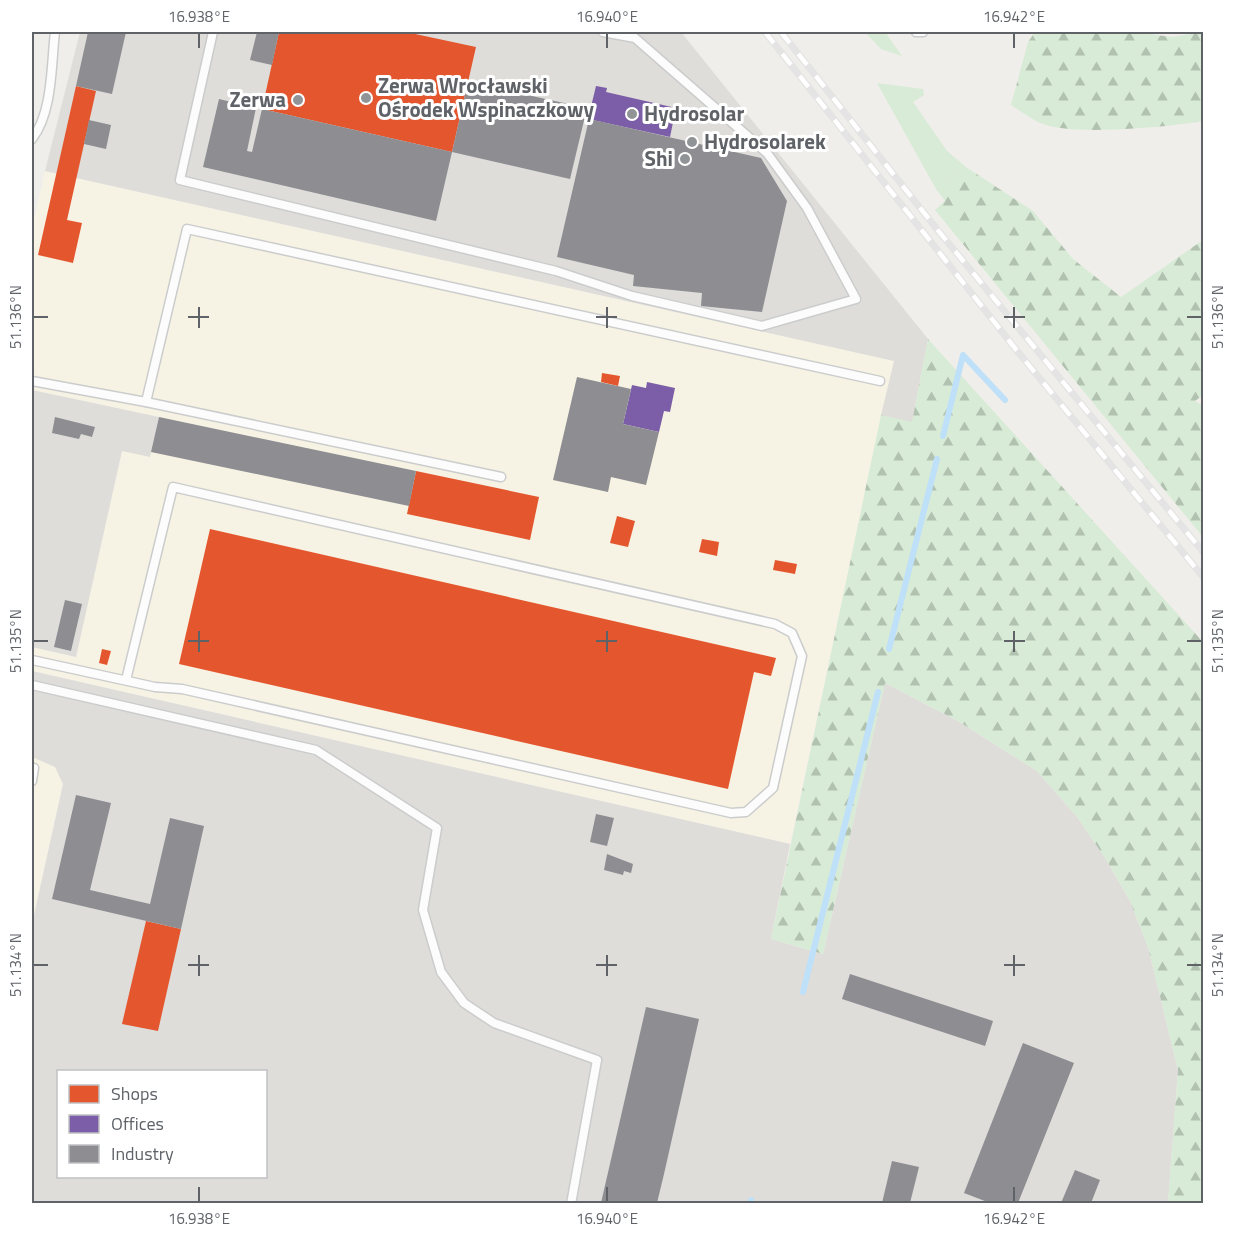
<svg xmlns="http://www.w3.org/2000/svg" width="1235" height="1235" font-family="'Titillium Web',sans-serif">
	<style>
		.commercial { fill: #f7f3e4 }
		.industrial { fill: #dfddda; fill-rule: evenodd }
		.green { fill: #d8ebd6 }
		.forest { fill: url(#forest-firs) }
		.shops { fill: #e4572e }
		.offices { fill: #7b5ea7 }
		.industry { fill: #8d8d92 }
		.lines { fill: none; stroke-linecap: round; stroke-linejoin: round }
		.stream { stroke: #bfe0f9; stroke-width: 6 }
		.service-casing { stroke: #cbcccc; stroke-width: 11 }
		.service { stroke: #fdfcfc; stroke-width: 8 }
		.rail-casing { stroke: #e4e4e4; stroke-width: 7 }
		.rail { stroke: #fff; stroke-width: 4.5; stroke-dasharray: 14; stroke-linecap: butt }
		.ticks { fill: none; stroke: #5f6368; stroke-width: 2 }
		.poi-dot { fill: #919496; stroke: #fff; stroke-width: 2 }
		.labels { text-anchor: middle; stroke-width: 6; stroke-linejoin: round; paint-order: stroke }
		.poi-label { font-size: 21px; font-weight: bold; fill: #5f6368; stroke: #fff; text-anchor: start }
		.neatline { fill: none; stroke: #5f6368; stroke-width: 2 }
		.ticks-label { font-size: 15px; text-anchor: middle; fill: #5f6368 }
	</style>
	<defs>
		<pattern id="forest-firs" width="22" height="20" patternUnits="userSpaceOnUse" patternTransform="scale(1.5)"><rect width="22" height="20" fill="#d8ebd6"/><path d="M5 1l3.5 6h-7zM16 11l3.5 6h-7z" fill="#b2c2b1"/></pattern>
	</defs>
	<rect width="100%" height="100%" fill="#efeeea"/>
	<g class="commercial">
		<polygon points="45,171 894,361 790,844 32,671 32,647 76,657 122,451 159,417 32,390 32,229"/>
		<polygon points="32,757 55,767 63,784 32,924"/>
	</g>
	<g class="industrial">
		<polygon points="80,32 681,32 928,339 912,423 881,415 894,361 45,171"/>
		<polygon points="32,390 159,417 150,457 122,451 76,657 32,647"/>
		<path d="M 32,671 L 790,844 L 771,939 L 823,954 L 885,683 L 958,721 L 1037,771 L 1078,818 L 1107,861 L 1130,901 L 1148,947 L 1178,1070 L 1168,1203 L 32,1204 L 32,924 L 63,784 L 55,767 L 32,757 ZM 58,1072 L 266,1072 L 266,1176 L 58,1176 Z"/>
	</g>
	<g class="green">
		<polygon points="865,32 885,32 902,56 881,49"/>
		<polygon points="877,83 923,89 924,95 913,102 947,151 966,167 936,189"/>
	</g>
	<g class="forest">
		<path d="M 1035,32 L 1133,32 L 1172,37 L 1203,32 L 1203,121 C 1169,127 1074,136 1043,124 C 1032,120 1021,111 1011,105 L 1028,42 Z"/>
		<polygon points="966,167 1033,211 1073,259 1121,297 1203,240 1203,395 1195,401 1203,406 1203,537 935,210 945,201 936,189"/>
		<polygon points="928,339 1203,642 1203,1203 1168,1203 1178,1070 1148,947 1130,901 1107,861 1078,818 1037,771 958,721 885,683 823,954 771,939 881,415 912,422"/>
	</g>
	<g class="shops">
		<polygon points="279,32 406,32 476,47 452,152 262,109"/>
		<polygon points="76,86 96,91 67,220 82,223 73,263 38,255"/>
		<polygon points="602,373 620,376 618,386 601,382"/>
		<polygon points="416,471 539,497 530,540 407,514"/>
		<polygon points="617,516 635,521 628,547 610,543"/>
		<polygon points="210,529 776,658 771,676 754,672 728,789 179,664"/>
		<polygon points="702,539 719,542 717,556 699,552"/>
		<polygon points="775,560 797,564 795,574 773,570"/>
		<polygon points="102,649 111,651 107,665 99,663"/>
		<polygon points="146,921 181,929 158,1031 122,1024"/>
	</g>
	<g class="offices">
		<polygon points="596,86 607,88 606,92 676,108 670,137 588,119"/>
		<polygon points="647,382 675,388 670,412 664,411 659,432 623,424 632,385 646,388"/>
	</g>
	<g class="industry">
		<polygon points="88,32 126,32 112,94 76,86"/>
		<polygon points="257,32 279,32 272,65 250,60"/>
		<polygon points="468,82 587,108 570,179 452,152"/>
		<polygon points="219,99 256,108 247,151 252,152 262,109 452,152 436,221 203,167"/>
		<polygon points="589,119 761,158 787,201 762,312 701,306 702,293 633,286 634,275 557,257"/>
		<polygon points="89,120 111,125 106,149 84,144"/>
		<polygon points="577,377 631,389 623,424 659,432 646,485 611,477 608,492 553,480"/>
		<polygon points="55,417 95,427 92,437 81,434 79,439 52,433"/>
		<polygon points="159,417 416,471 409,506 151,452"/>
		<polygon points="65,600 82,604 71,651 54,647"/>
		<polygon points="76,795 111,803 90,890 150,904 170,818 204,826 181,929 52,899"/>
		<polygon points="596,814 614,818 607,846 590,842"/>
		<polygon points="607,854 633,864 631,873 624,871 623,875 604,870"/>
		<polygon points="850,974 993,1021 985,1046 842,999"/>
		<polygon points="646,1007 699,1019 664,1174 657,1203 601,1203"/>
		<polygon points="1023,1043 1074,1063 1018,1203 990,1203 964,1193"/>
		<polygon points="892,1161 919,1167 910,1203 882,1203"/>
		<polygon points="1075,1170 1100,1180 1091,1203 1061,1203"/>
	</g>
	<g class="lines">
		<g class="stream">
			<polyline points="943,436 963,355 1005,400"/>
			<polyline points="889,649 937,459"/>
			<polyline points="803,992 878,692"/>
			<polyline points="750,1204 751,1200"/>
		</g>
		<g class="service-casing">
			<g id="service">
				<polyline points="213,32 180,180 556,271 632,296 762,326 856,299 807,208 767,153 635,38 603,32"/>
				<polyline points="916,32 923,32"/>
				<path d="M 32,139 C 53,112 51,65 55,32"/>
				<polyline points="32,381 146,402 501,477"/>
				<polyline points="146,402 187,229 880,381"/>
				<polyline points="32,660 155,687 182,689 731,813 746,812 773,788 802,656 792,633 775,624 173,487 126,680"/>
				<polyline points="32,685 316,750 437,828 423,910 441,972 464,1003 494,1023 597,1060 571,1204"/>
				<polyline points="32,781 34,768"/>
			</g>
		</g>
		<use href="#service" class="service"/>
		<g class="rail-casing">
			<g id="rail">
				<polyline points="765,32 1018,352 1204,578"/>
				<polyline points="781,32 936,228 1204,553"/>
			</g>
		</g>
		<use href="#rail" class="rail"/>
	</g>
	<path class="ticks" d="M 199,33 L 199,48M 607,33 L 607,48M 1014,33 L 1014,48M 199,307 L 199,328M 607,307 L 607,328M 1014,307 L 1014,328M 33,317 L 48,317M 188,317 L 209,317M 596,317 L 617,317M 1004,317 L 1025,317M 1187,317 L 1202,317M 199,631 L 199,652M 607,631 L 607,652M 1014,631 L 1014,652M 33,641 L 48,641M 188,641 L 209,641M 596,641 L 617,641M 1004,641 L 1025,641M 1187,641 L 1202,641M 199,955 L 199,976M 607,955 L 607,976M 1014,955 L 1014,976M 33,965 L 48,965M 188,965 L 209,965M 596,965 L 617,965M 1004,965 L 1025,965M 1187,965 L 1202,965M 199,1187 L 199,1202M 607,1187 L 607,1202M 1014,1187 L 1014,1202"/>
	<g class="poi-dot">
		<circle cx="366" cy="98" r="6"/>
		<circle cx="298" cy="100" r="6"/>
		<circle cx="632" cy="114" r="6"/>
		<circle cx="692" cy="142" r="6"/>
		<circle cx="685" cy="159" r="6"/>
	</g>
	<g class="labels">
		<g class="poi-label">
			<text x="378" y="93">Zerwa Wrocławski<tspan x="378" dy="24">Ośrodek Wspinaczkowy</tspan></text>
			<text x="286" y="107" text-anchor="end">Zerwa</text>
			<text x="644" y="121">Hydrosolar</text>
			<text x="704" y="149">Hydrosolarek</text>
			<text x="673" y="166" text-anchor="end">Shi</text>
		</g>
	</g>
	<rect width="1235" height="1235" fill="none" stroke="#ffffff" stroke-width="66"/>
	<rect x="57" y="1070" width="210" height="108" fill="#ffffff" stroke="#bfc1c3" stroke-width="1.5"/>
	<rect x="69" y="1085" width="30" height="18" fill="#e4572e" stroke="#bfc1c3" stroke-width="1.5"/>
	<text x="111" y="1100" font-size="18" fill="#5f6368">Shops</text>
	<rect x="69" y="1115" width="30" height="18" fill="#7b5ea7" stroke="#bfc1c3" stroke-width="1.5"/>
	<text x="111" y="1130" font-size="18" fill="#5f6368">Offices</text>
	<rect x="69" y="1145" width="30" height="18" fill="#8d8d92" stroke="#bfc1c3" stroke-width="1.5"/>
	<text x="111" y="1160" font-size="18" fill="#5f6368">Industry</text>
	<rect x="33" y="33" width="1169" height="1169" class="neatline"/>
	<g class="ticks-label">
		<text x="199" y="22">16.938°E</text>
		<text x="607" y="22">16.940°E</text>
		<text x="1014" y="22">16.942°E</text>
		<text transform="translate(16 317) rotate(-90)" y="5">51.136°N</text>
		<text transform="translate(1218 317) rotate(-90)" y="5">51.136°N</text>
		<text transform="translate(16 641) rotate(-90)" y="5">51.135°N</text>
		<text transform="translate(1218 641) rotate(-90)" y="5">51.135°N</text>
		<text transform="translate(16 965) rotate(-90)" y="5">51.134°N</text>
		<text transform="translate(1218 965) rotate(-90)" y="5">51.134°N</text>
		<text x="199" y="1224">16.938°E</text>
		<text x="607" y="1224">16.940°E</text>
		<text x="1014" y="1224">16.942°E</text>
	</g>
</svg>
